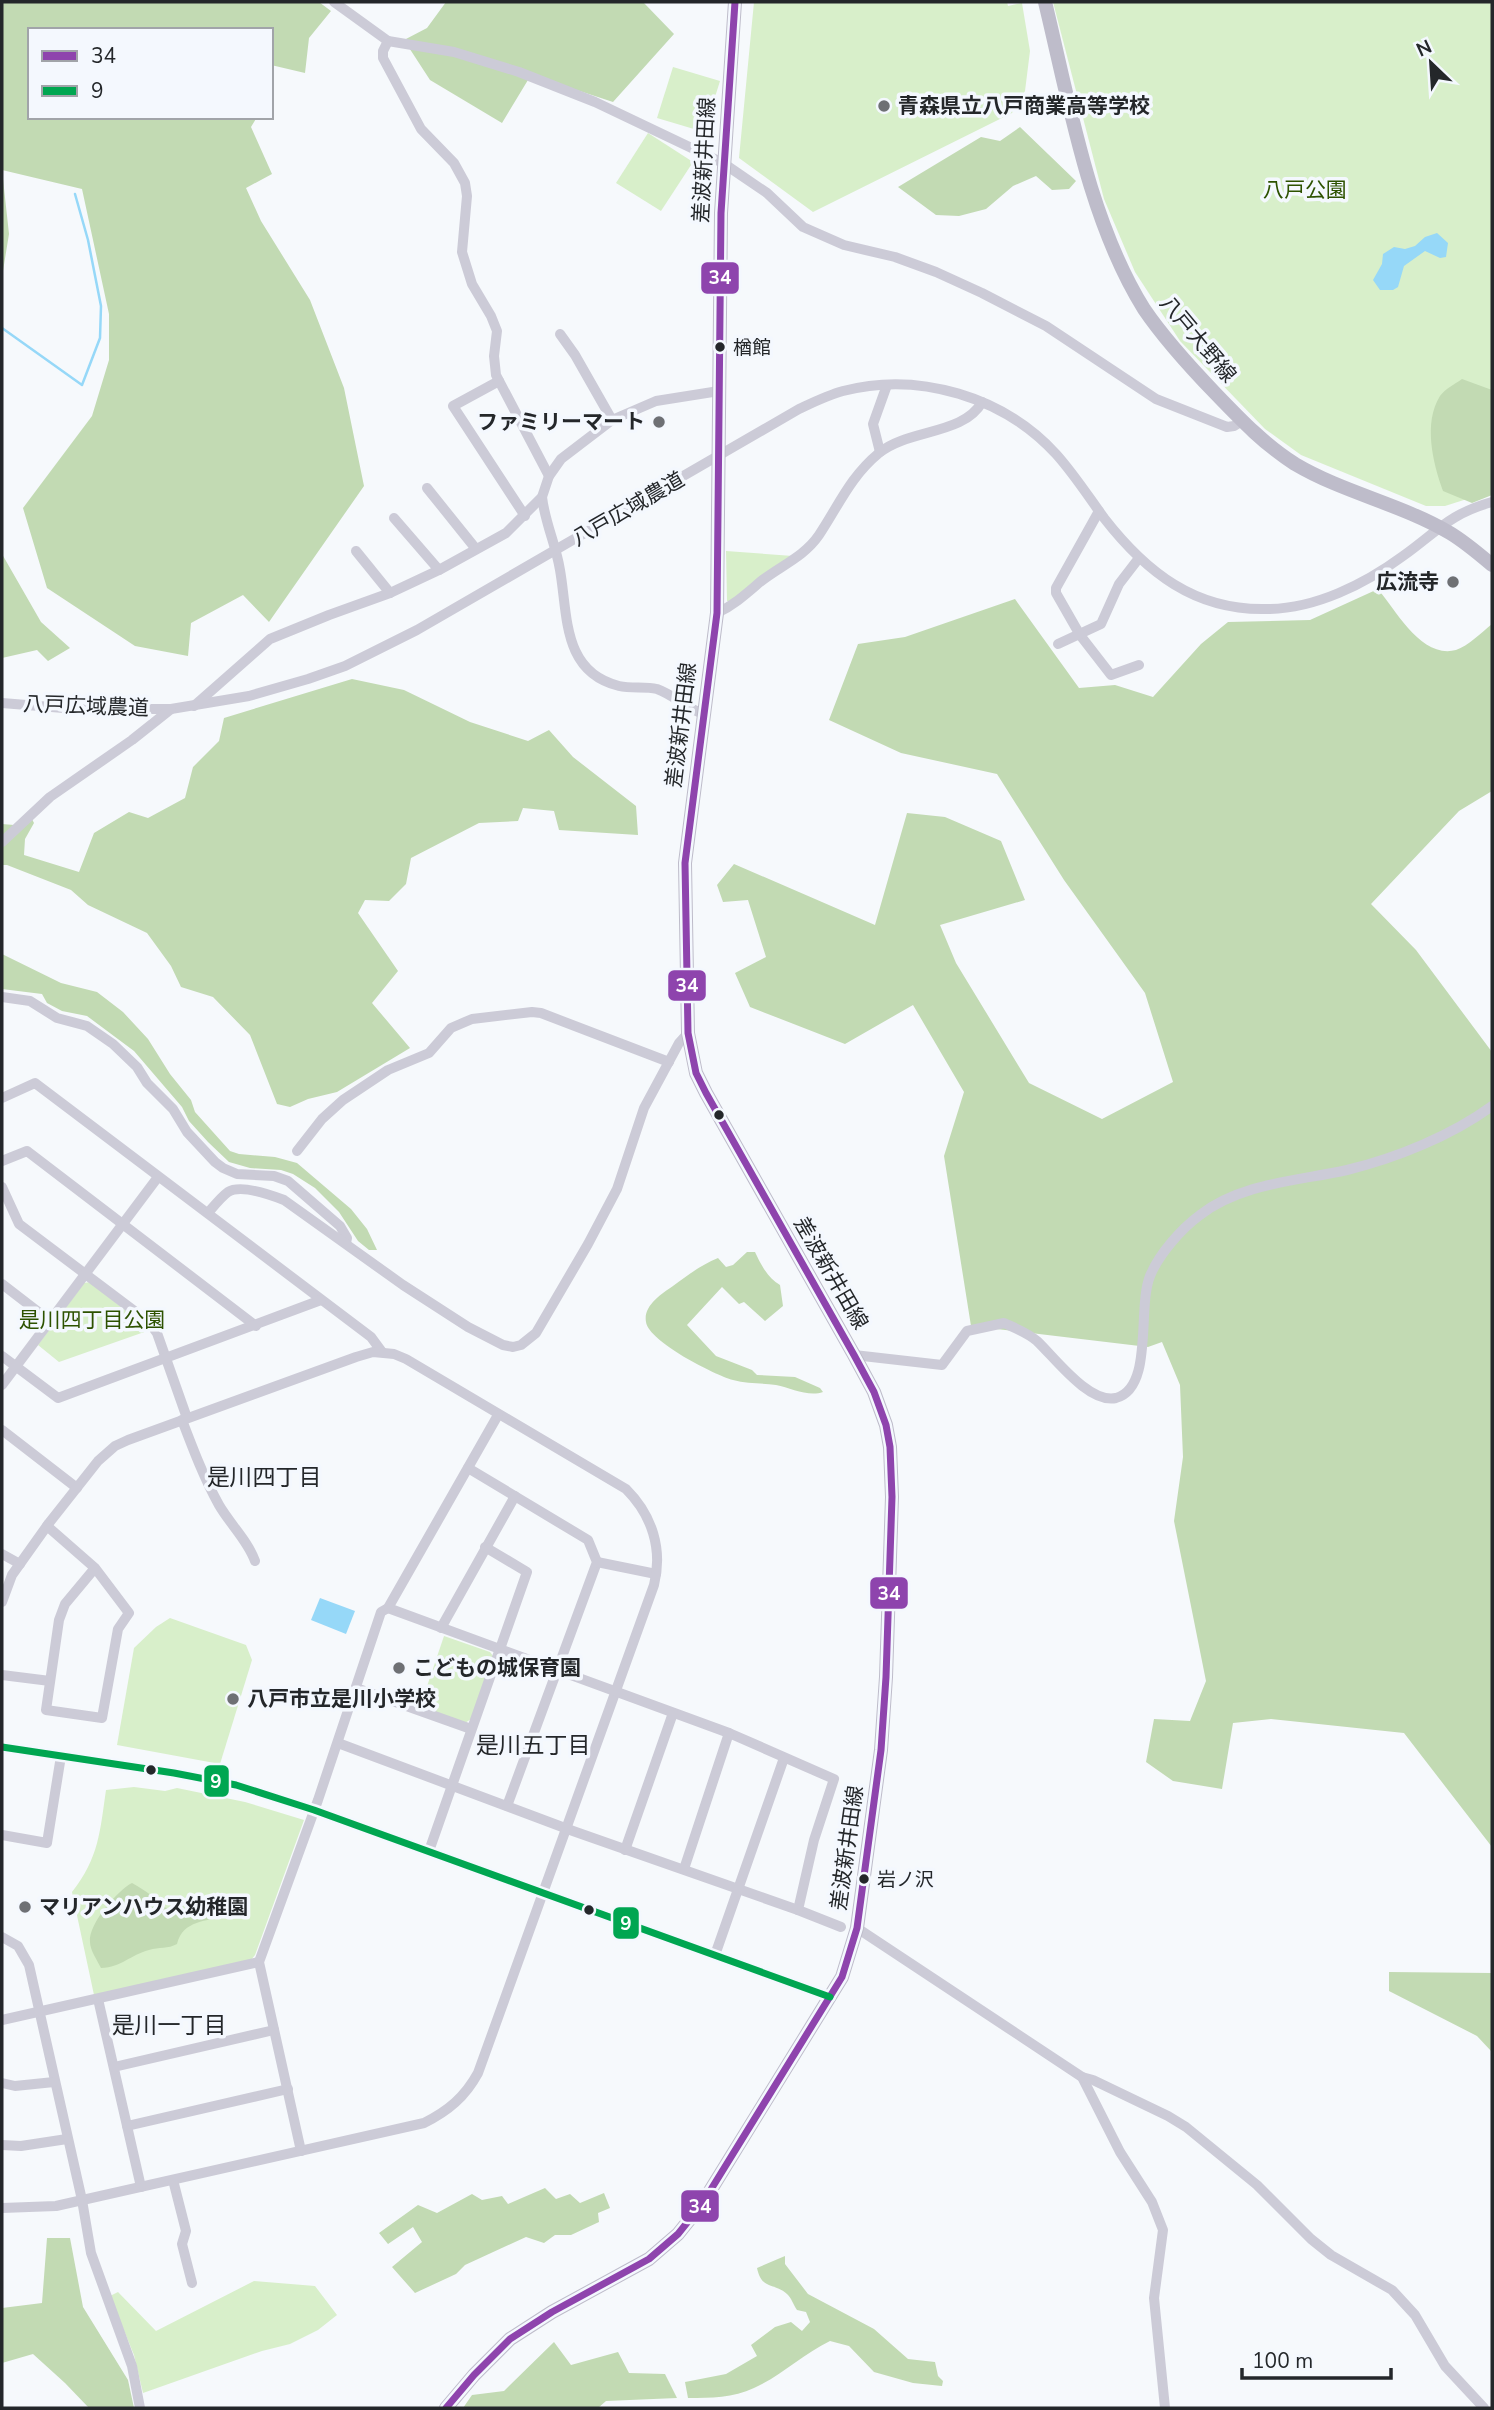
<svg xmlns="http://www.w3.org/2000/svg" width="1494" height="2410" font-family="'Nunito Sans','Noto Sans JP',sans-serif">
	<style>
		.green { fill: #d8efca }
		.forest { fill: #c2dab3 }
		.water { fill: #96d8f8 }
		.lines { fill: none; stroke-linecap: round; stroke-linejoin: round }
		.stream { stroke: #96d8f8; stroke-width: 2.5 }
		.minor { stroke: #cccbd7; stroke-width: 10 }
		.major { stroke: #bebcca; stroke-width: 14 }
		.bus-1-casing { stroke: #f4f8fe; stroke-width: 12 }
		.bus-2-casing { stroke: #f4f8fe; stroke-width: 12 }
		.bus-1 { stroke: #8e44ad; stroke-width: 7 }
		.bus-2 { stroke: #00a651; stroke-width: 7 }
		.poi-dot { fill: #6e7074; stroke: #f4f8fe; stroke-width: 2.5 }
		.bus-dot { fill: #24272a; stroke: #f4f8fe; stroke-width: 2.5 }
		.labels { text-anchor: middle; stroke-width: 7; stroke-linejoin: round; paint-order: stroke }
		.bus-label { font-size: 19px; fill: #24272a; stroke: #f4f8fe; text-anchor: start }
		.poi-label { font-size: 21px; font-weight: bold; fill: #24272a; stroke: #f4f8fe; text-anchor: start }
		.street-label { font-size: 21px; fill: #24272a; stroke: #f4f8fe }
		.park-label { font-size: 21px; fill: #2d5200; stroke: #f4f8fe }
		.neighbourhood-label { font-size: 23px; fill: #24272a; stroke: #f4f8fe }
		.line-badge { stroke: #f4f8fe; stroke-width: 2.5 }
		.badge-label { font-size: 19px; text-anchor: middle; font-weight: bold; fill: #fff }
	</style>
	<rect width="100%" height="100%" fill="#f6f9fc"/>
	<g class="green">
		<polygon points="754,2 1007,2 1008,6 1022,3 1030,51 1025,91 1012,113 813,212 739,158"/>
		<polygon points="1053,2 1492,2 1492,491 1445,506 1426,506 1301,455 1265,429 1180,341 1135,272 1104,199"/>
		<polygon points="673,67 720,81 704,132 657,118"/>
		<polygon points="648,133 693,162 661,211 616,183"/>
		<polygon points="726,551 793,556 733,601 727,601"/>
		<polygon points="90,1282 150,1330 59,1362 38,1345 84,1283"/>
		<polygon points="170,1618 246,1645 252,1660 220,1764 117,1745 134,1648 156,1627"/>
		<polygon points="444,1636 490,1652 493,1656 471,1719 465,1723 420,1707"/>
		<path d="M 134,1787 L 165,1791 L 177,1788 L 245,1802 L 304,1820 L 255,1955 L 251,1960 L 94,1995 L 72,1892 C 99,1858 100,1831 106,1790 Z"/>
		<polygon points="254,2281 315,2286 337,2315 318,2330 290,2344 262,2351 143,2393 134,2355 110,2296 118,2292 156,2331"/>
	</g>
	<g class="forest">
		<polygon points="2,2 319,2 331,11 309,38 305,73 271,65 271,30 30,30 30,117 257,117 251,127 272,174 246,188 261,221 310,300 344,388 364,486 269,622 243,595 191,623 188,656 135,646 47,588 23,508 92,416 109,360 109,314 82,189 2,170 9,234 2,277"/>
		<polygon points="446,2 643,2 674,34 613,102 531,75 502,123 430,80 404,40 427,28"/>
		<polygon points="1020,127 1076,181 1069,189 1052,190 1036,176 1013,186 986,209 959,216 936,215 898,187 981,137 1000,141"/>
		<path d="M 1462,379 L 1492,390 L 1492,495 L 1472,503 L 1443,491 C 1433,463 1423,423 1440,396 C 1445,389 1455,384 1462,379 Z"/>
		<polygon points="2,554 41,622 70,648 48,661 37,650 2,658"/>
		<path d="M 1378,589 C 1397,612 1422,659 1456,650 C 1468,646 1482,632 1492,624 L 1492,791 L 1459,811 L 1371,904 L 1416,950 L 1492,1052 L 1492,1847 L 1404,1733 L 1271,1719 L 1233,1723 L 1222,1789 L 1173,1781 L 1146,1762 L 1154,1719 L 1190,1721 L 1206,1681 L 1174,1521 L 1183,1457 L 1180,1385 L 1162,1342 L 1148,1347 L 971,1326 L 944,1156 L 964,1092 L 913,1005 L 845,1044 L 750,1007 L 735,973 L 766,957 L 748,900 L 723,902 L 717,885 L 734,864 L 875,925 L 907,813 L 945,817 L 1001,841 L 1025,900 L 940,925 L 956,963 L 1029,1083 L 1102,1119 L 1173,1082 L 1145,993 L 1064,880 L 997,774 L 901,753 L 829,720 L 858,644 L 905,637 L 1015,599 L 1079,688 L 1115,685 L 1153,697 L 1201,644 L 1228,622 L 1310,620 Z"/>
		<polygon points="352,679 404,690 470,722 528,741 549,730 573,757 636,806 638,835 559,830 554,811 523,808 518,821 479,823 411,858 406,884 389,901 365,900 358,913 398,971 372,1003 410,1048 337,1092 308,1099 290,1107 277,1104 250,1035 213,997 181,987 171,966 147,933 88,905 71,890 7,865 2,865 2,824 14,825 31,817 34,823 25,839 24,855 79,872 94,833 129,812 148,818 185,798 193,767 219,741 224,718"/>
		<polygon points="2,954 61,983 97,992 123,1012 148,1039 170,1074 191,1100 195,1112 230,1151 239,1154 275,1157 297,1163 351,1209 367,1229 377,1250 369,1250 358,1241 339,1212 315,1188 293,1174 281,1170 250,1168 229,1162 208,1142 189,1121 182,1107 134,1051 87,1016 62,1011 47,1003 42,994 2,989"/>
		<path d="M 747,1252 L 755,1252 C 761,1265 768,1278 780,1285 L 783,1306 L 765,1321 L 744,1302 L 739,1304 L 722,1287 L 687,1325 L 716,1356 L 752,1370 L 757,1375 L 795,1377 L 820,1388 L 823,1392 C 808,1397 791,1388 776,1385 C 762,1383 747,1384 733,1380 C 715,1375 649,1342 646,1322 C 643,1306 661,1294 673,1286 C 688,1275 701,1265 718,1258 L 726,1267 L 733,1265 Z"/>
		<path d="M 132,1883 C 139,1887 146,1891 152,1896 C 155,1898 156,1902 159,1904 C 178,1917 207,1907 227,1910 L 226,1914 C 207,1923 183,1919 177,1944 C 168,1949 159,1947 149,1950 C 130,1955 122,1967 101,1968 C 97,1960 90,1950 90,1942 C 88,1924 118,1890 132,1883 Z"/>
		<polygon points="1389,1972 1492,1973 1492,2052 1477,2036 1389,1991"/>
		<polygon points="545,2188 556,2199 570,2194 580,2203 604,2193 610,2208 598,2213 599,2222 571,2235 555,2235 544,2243 526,2237 465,2265 456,2274 415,2293 392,2267 422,2242 413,2227 388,2244 379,2233 418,2205 437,2213 472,2194 482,2200 502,2196 508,2204"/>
		<polygon points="47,2238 70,2238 83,2307 128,2380 134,2408 89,2408 65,2383 33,2354 2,2363 2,2308 42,2303"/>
		<path d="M 785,2256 L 785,2264 L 808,2294 L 874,2329 L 908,2359 L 935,2362 L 938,2376 L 943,2381 L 942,2386 L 913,2383 L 874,2372 L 849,2346 L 830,2341 C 803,2354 781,2376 754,2388 C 733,2398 711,2398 688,2398 L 685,2382 L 726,2374 L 757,2356 L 751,2345 L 775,2327 L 791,2322 L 802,2331 L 810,2322 L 806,2312 L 797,2310 C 794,2306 791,2297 787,2294 C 774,2282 762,2291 757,2268 Z"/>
		<polygon points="554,2342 571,2365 618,2352 629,2373 665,2374 677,2398 606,2401 598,2408 463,2408 472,2395 504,2391"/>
	</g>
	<g class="water">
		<polygon points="1437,233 1448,243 1446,257 1440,258 1425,251 1404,266 1398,287 1393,290 1380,290 1373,280 1382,264 1383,254 1394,247 1405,249 1415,246 1425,237"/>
		<polygon points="320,1598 355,1611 346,1634 311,1620"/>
	</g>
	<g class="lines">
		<polyline class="stream" points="2,328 82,385 100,338 101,306 88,240 75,194"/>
		<g class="minor">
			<polyline points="334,2 388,41 454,52 519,72 595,102 723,163 767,193 803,227 844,245 895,257 936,272 982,293 1046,326 1156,399 1227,427 1234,426 1242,421"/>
			<polyline points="388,41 383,51 383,58 421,129 454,163 465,183 467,196 462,252 472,284 491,316 497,331 494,356 496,375 549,476"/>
			<polyline points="560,334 575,355 612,420"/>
			<polyline points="499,381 453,406 525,516"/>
			<polyline points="880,452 873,424 887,385"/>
			<polyline points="427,488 476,549"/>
			<path d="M 542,497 C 545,523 556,545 560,570 C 568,615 562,672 619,686 C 632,689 645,686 657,689 C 674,695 687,709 704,714"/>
			<polyline points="1099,511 1056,588 1056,593 1080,635 1111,675 1139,665"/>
			<polyline points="394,518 439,570"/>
			<polyline points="356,551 390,593"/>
			<path d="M 717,613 C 734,605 746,594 760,582 C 780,566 804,557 819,535 C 839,505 850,477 879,453 C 908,429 964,435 982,402"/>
			<polyline points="1058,644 1101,624 1119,584 1139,558"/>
			<path d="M 2,703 L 76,709 L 171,709 L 249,696 L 308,679 L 345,666 L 417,630 L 799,409 C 814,402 828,395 843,391 C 919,371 1004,397 1056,454 C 1074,474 1088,496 1104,518 C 1146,572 1195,611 1267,609 C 1315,609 1365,584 1403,556 C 1438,531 1449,514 1492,502"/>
			<polyline points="194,706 270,639 329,615 390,593 439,570 506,533 542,497 549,476 561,459 612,420 656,401 719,391"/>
			<polyline points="2,842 50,797 132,740 171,709"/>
			<polyline points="2,997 30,1001 57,1018 87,1026 113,1044 137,1067 147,1083 173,1109 187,1132 215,1162 223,1168 237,1174 274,1176 288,1181 340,1226 347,1238 346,1243"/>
			<polyline points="2,1098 35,1083 371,1337 382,1352"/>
			<polyline points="297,1151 322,1119 343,1100 388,1070 429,1053 451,1028 472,1019 532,1012 541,1013 669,1062"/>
			<polyline points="2,1161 27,1151 256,1326"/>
			<polyline points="2,1187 19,1224 149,1322 157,1333 187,1418"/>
			<path d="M 208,1213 C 214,1206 221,1197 228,1192 C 241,1184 271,1195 284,1200 L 403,1285 L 468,1327 L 503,1345 L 513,1347 L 521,1345 L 536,1333 L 588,1244 L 617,1189 L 644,1108 L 679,1043 L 688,1033"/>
			<polyline points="2,1284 50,1321"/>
			<path d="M 854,1355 L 942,1365 L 967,1331 L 1004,1323 C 1015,1328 1028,1333 1037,1341 C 1055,1358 1089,1404 1116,1398 C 1154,1388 1137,1308 1150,1276 C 1159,1254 1181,1229 1200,1215 C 1241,1183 1298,1181 1347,1170 C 1396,1158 1451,1136 1492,1106"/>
			<polyline points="2,1356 58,1398 321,1300"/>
			<polyline points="2,1385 158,1177"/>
			<path d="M 182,1420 C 193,1449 204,1478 219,1505 C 230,1524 248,1541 255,1561"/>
			<polyline points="2,1430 77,1488"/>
			<polyline points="468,1468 588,1540 597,1562 507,1806"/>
			<polyline points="47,1526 95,1568 129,1613 118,1629 102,1718 46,1710 59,1620 65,1604 95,1568"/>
			<polyline points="2,1554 20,1564"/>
			<polyline points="597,1562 656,1574"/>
			<path d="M 2,1602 L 12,1575 L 49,1523 L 98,1461 L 115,1446 L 128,1440 L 356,1357 L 373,1352 L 394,1354 L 406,1359 L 626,1489 C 652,1515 663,1549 654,1585 L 478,2073 C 465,2097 448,2111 424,2123 L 56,2206 L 2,2208"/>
			<polyline points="388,1608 729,1733 834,1779 814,1840 798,1910 841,1927"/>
			<polyline points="441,1628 515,1496"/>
			<polyline points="2,1675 50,1681"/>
			<polyline points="356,1688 471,1729"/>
			<polyline points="338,1743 573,1831 798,1910"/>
			<polyline points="2,1747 174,1773 236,1785 314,1810 830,1997"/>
			<polyline points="2,1835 47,1843 61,1756"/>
			<polyline points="625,1850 673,1713"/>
			<polyline points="429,1851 527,1572 485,1547"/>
			<polyline points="684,1869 729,1733"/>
			<polyline points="857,1928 1082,2077 1120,2152 1152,2202 1163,2230 1154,2298 1165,2408"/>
			<polyline points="2,1937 18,1946 29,1965 82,2200 91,2253 132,2366 140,2408"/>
			<polyline points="715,1955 784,1758"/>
			<polyline points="98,1999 141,2187"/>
			<polyline points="2,2020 259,1962"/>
			<polyline points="114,2067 274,2030"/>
			<polyline points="1082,2077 1093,2080 1168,2116 1186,2127 1257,2185 1311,2239 1331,2255 1392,2290 1415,2315 1445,2366 1484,2408"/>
			<polyline points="2,2083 15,2086 54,2082"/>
			<polyline points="127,2126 288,2089"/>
			<polyline points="2,2145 21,2146 67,2139"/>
			<polyline points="301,2151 259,1962 318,1800 381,1612 388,1608 498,1415"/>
			<polyline points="173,2180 186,2231 182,2244 192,2283"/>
		</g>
		<g class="major">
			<path d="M 1045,2 C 1069,101 1089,221 1144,309 C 1165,340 1190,367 1216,394 C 1241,420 1265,445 1295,464 C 1344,493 1401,504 1450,533 C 1465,542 1479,554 1492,565"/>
			<polyline points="446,2408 474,2375 510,2339 552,2312 649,2259 678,2234 702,2204 842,1977 857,1928 881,1750 886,1677 892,1497 890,1447 886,1425 874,1392 854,1355 706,1093 696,1073 688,1033 685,863 717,613 721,213 735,2"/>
		</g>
		<g class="bus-1-casing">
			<polyline id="bus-1" points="446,2408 474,2375 510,2339 552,2312 649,2259 678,2234 702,2204 842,1977 857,1928 881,1750 886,1677 892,1497 890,1447 886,1425 874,1392 854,1355 706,1093 696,1073 688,1033 685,863 717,613 721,213 735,2"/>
		</g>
		<g class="bus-2-casing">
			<polyline id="bus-2" points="2,1747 174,1773 236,1785 314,1810 830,1997"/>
		</g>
		<use href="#bus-1" class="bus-1"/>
		<use href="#bus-2" class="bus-2"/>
	</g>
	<g class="poi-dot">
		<circle cx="884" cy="106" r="7"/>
		<circle cx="659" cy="422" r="7"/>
		<circle cx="1453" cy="582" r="7"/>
		<circle cx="399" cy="1668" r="7"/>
		<circle cx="233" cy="1699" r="7"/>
		<circle cx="25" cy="1907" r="7"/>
	</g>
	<g class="bus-dot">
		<circle cx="720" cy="347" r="6"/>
		<circle cx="719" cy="1115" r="6"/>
		<circle cx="151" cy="1770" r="6"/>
		<circle cx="864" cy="1879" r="6"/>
		<circle cx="589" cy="1910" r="6"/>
	</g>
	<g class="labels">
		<g class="bus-label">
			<text x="733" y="354">楢館</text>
			<text x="877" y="1886">岩ノ沢</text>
		</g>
		<g class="poi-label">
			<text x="898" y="113">青森県立八戸商業高等学校</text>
			<text x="645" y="429" text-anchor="end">ファミリーマート</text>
			<text x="1439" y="589" text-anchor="end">広流寺</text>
			<text x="413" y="1675">こどもの城保育園</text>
			<text x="247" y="1706">八戸市立是川小学校</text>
			<text x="39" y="1914">マリアンハウス幼稚園</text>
		</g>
		<g class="street-label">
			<text transform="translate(704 160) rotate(-87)" y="7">差波新井田線</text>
			<text transform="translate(1198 339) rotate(50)" y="7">八戸大野線</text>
			<text transform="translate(628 509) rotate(-30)" y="7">八戸広域農道</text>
			<text transform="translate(86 706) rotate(2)" y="7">八戸広域農道</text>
			<text transform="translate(681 725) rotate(-83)" y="7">差波新井田線</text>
			<text transform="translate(831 1273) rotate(60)" y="7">差波新井田線</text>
			<text transform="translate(847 1848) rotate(-82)" y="7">差波新井田線</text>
		</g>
		<g class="park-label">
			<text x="1305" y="197">八戸公園</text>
			<text x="92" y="1327">是川四丁目公園</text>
		</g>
		<g class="neighbourhood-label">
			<text x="264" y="1485">是川四丁目</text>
			<text x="533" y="1753">是川五丁目</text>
			<text x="169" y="2033">是川一丁目</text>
		</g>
	</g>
	<g class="line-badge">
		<rect x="700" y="261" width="40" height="34" rx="7" fill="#8e44ad"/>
		<rect x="667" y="969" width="40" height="33" rx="7" fill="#8e44ad"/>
		<rect x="869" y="1576" width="40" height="34" rx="7" fill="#8e44ad"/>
		<rect x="203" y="1764" width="27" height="34" rx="7" fill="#00a651"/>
		<rect x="612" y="1906" width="28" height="34" rx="7" fill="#00a651"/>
		<rect x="680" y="2189" width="40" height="34" rx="7" fill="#8e44ad"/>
	</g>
	<g class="badge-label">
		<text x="720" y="284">34</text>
		<text x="687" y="992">34</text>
		<text x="889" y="1600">34</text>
		<text x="216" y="1788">9</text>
		<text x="626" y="1930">9</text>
		<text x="700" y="2213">34</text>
	</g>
	<rect width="1494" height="2410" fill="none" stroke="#24272a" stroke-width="7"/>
	<rect x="28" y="28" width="245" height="91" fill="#f4f8fe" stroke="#a1a4a9" stroke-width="2"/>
	<rect x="42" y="51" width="35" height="10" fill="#8e44ad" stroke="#a1a4a9" stroke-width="2"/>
	<text x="91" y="63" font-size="21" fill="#24272a">34</text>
	<rect x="42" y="86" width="35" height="10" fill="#00a651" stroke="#a1a4a9" stroke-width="2"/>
	<text x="91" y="98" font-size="21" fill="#24272a">9</text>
	<g transform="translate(1431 63) rotate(335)" stroke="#f4f8fe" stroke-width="5" paint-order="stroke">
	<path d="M0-5L12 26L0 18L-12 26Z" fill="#24272a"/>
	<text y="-10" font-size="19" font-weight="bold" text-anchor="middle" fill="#24272a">N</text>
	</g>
	<path d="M1242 2368v10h149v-10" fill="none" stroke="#24272a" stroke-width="3.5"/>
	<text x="1252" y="2368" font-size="21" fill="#24272a" stroke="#f4f8fe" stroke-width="5" paint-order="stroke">100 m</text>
</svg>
